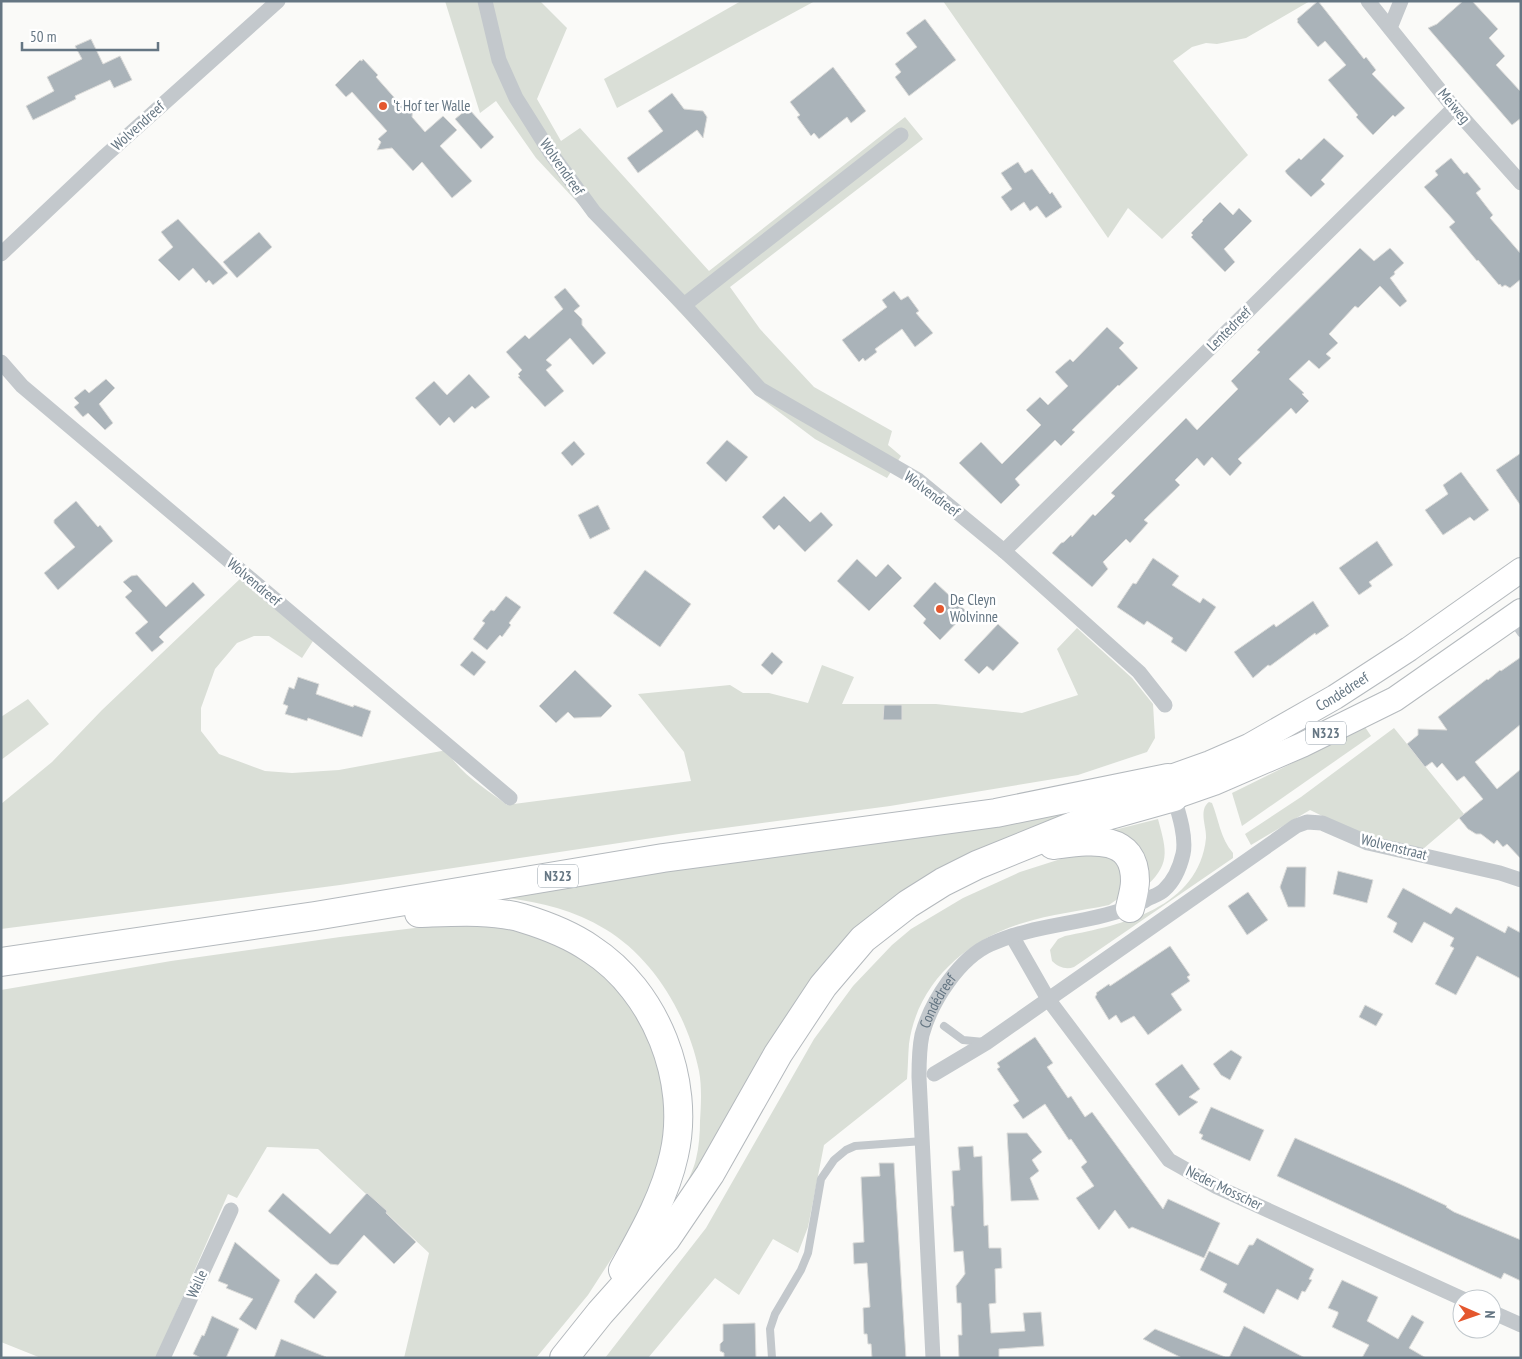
<svg xmlns="http://www.w3.org/2000/svg" width="1522" height="1359" font-family="'PT Sans Narrow',sans-serif">
	<style>
		.green { fill: #dadfd7 }
		.building { fill: #aab3b9; stroke: #dcdcda }
		.lines { fill: none; stroke-linecap: round; stroke-linejoin: round }
		.primary-casing { stroke: #b5babe; stroke-width: 26 }
		.motorway-casing { stroke: #b4b9bd; stroke-width: 30 }
		.service { stroke: #c3c8cc; stroke-width: 8 }
		.minor { stroke: #c3c8cc; stroke-width: 15 }
		.primary { stroke: #fff; stroke-width: 24 }
		.motorway { stroke: #fff; stroke-width: 28 }
		.poi-dot { fill: #e4572e; stroke: #fff; stroke-width: 2 }
		.labels { text-anchor: middle; stroke-width: 5; stroke-linejoin: round; paint-order: stroke }
		.shield { fill: #fff; stroke: #939fa8; stroke-width: 1 }
		.shield-label { font-size: 14px; font-weight: bold; fill: #657683 }
		.poi-label { font-size: 15px; fill: #657683; stroke: #fff; text-anchor: start }
		.street-label { font-size: 15px; fill: #657683; stroke: #fff }
	</style>
	<rect width="100%" height="100%" fill="#fafaf8"/>
	<g class="green">
		<polygon points="445,1 540,1 567,28 537,99 561,141 580,128 709,271 905,117 923,139 730,287 760,329 814,387 892,431 888,445 901,456 887,478 815,439 759,397 536,158 496,101 480,113"/>
		<polygon points="741,1 815,1 617,108 604,79"/>
		<polygon points="943,1 1310,1 1246,38 1217,44 1206,43 1192,47 1173,61 1248,155 1162,239 1128,208 1108,238"/>
		<path d="M 242,577 L 313,641 L 302,658 L 269,636 L 254,636 L 237,643 L 215,669 L 201,708 L 201,731 L 219,754 L 265,771 L 292,773 L 339,770 L 447,750 C 459,774 487,789 507,805 L 691,781 L 684,752 L 638,694 L 730,685 L 743,693 L 769,693 L 808,703 L 822,665 L 854,677 L 842,704 L 936,704 L 1022,713 L 1078,695 L 1057,649 L 1077,628 L 1132,678 L 1153,704 L 1155,738 L 1147,752 L 1078,775 L 890,806 L 679,834 L 340,885 L 1,929 L 1,804 L 52,762 L 102,710 Z"/>
		<polygon points="28,699 49,724 1,760 1,717"/>
		<polygon points="1365,727 1371,736 1242,826 1232,793"/>
		<polygon points="1394,728 1464,814 1423,849 1397,846 1347,828 1310,810 1251,845 1245,834 1301,797"/>
		<path d="M 1104,802 L 891,903 L 691,1189 L 685,1187 C 689,1178 694,1168 696,1159 C 699,1147 700,1133 700,1121 C 701,1105 702,1087 699,1071 C 688,1017 654,958 605,929 C 568,906 527,900 485,895 Z"/>
		<path d="M 1209,802 L 1212,803 C 1219,820 1220,838 1233,853 L 1233,858 L 1074,967 C 1066,970 1058,967 1052,961 L 1050,950 L 1058,939 L 1065,936 C 1122,925 1199,908 1206,838 C 1207,827 1198,810 1209,802 Z"/>
		<path d="M 1158,819 C 1167,852 1171,865 1143,889 L 1106,832 Z"/>
		<path d="M 1092,849 L 1128,867 L 1119,898 L 1109,905 C 1081,911 1050,914 1023,923 C 967,940 917,983 909,1044 C 908,1056 908,1067 907,1079 L 824,1145 L 808,1227 L 798,1253 L 773,1239 L 739,1295 L 715,1278 L 648,1358 L 605,1358 L 706,1228 L 814,1039 L 853,986 L 892,945 L 911,929 L 963,898 L 1020,872 Z"/>
		<polygon points="485,925 524,932 557,943 586,959 609,978 632,1006 660,1066 667,1113 665,1146 639,1216 588,1295 536,1358 404,1358 429,1253 318,1149 267,1147 237,1198 228,1194 156,1358 41,1358 1,1342 1,990 171,961 340,937 423,927"/>
	</g>
	<g class="building">
		<polygon points="1318,1 1364,59 1366,57 1376,70 1372,74 1405,108 1395,117 1393,115 1373,135 1356,117 1358,115 1328,80 1346,65 1325,41 1318,47 1297,22 1298,21 1297,19"/>
		<polygon points="1463,1 1472,1 1498,29 1489,38 1505,56 1496,65 1521,92 1521,118 1512,125 1428,28 1437,24"/>
		<polygon points="925,19 956,60 909,96 895,77 901,72 895,64 917,47 906,33"/>
		<polygon points="91,39 103,64 120,56 132,80 114,88 110,80 75,96 76,99 33,120 26,106 54,91 47,77 82,59 75,46"/>
		<polygon points="363,59 378,75 376,77 400,104 413,105 412,117 425,132 443,116 457,130 440,146 472,181 452,198 422,162 413,171 392,148 377,150 381,142 378,139 387,131 352,92 346,97 335,85 360,60 362,61"/>
		<polygon points="833,67 866,111 851,123 847,117 819,139 814,133 811,136 797,117 800,115 790,102"/>
		<polygon points="672,93 684,109 703,111 707,117 703,138 697,130 638,173 627,158 663,131 648,111"/>
		<polygon points="469,109 494,137 481,149 455,119 466,110 467,111"/>
		<polygon points="1324,138 1344,156 1321,180 1325,184 1311,197 1287,174 1285,171 1299,158 1301,160"/>
		<polygon points="1451,158 1464,174 1467,172 1481,189 1476,193 1493,215 1490,218 1521,254 1521,279 1510,288 1505,285 1502,287 1500,284 1499,285 1478,260 1477,261 1449,227 1455,222 1424,187 1438,175 1435,171"/>
		<polygon points="1018,162 1025,173 1032,169 1050,194 1052,192 1062,207 1046,218 1037,206 1030,211 1024,202 1011,211 1001,197 1012,189 1001,173"/>
		<polygon points="1220,202 1233,215 1239,208 1252,221 1224,249 1235,262 1225,272 1191,237 1193,235 1191,233 1203,221 1202,220"/>
		<polygon points="178,219 228,273 213,285 209,280 206,283 193,268 179,281 158,260 173,247 161,232"/>
		<polygon points="259,232 272,247 237,278 223,262"/>
		<polygon points="1360,248 1374,261 1390,248 1404,263 1394,272 1395,274 1390,278 1407,301 1400,307 1380,286 1358,308 1355,306 1329,334 1338,343 1326,354 1331,358 1319,369 1309,360 1289,379 1304,393 1302,394 1309,401 1296,414 1291,408 1238,459 1242,463 1230,476 1212,457 1204,466 1197,458 1175,480 1180,485 1144,520 1148,523 1130,543 1126,539 1103,562 1108,569 1092,587 1052,553 1061,543 1064,542 1071,535 1072,537 1093,514 1095,516 1115,496 1111,493 1186,418 1197,430 1238,389 1231,381 1260,352 1257,350"/>
		<polygon points="565,288 580,306 574,311 582,319 582,325 606,353 593,365 570,338 546,360 552,365 546,370 564,391 545,407 518,377 520,376 518,374 522,370 506,352 525,335 529,339 563,309 554,297"/>
		<polygon points="894,291 901,300 908,296 919,311 916,313 933,333 915,347 902,329 875,349 877,352 865,361 863,358 859,362 842,340 887,307 882,300"/>
		<polygon points="1107,327 1124,343 1119,348 1138,368 1119,386 1118,385 1072,430 1075,432 1061,446 1055,440 1015,479 1020,485 1001,504 959,463 981,442 1002,464 1041,425 1026,410 1040,397 1048,405 1068,386 1055,372 1070,359 1073,362"/>
		<polygon points="469,374 490,397 475,409 472,406 454,423 449,417 440,426 415,398 434,381 447,395"/>
		<polygon points="106,379 115,388 99,404 113,423 105,430 88,413 83,417 74,407 79,403 74,398 85,389 89,393"/>
		<polygon points="727,440 748,457 726,482 706,463"/>
		<polygon points="574,441 585,454 572,466 561,453"/>
		<polygon points="1521,453 1521,506 1496,470"/>
		<polygon points="1461,472 1489,510 1474,521 1470,517 1443,535 1425,510 1448,494 1443,485"/>
		<polygon points="784,496 810,522 821,512 833,525 805,552 779,525 774,530 762,517"/>
		<polygon points="76,501 98,527 100,525 113,541 58,590 44,573 75,547 54,523 54,520"/>
		<polygon points="598,505 610,529 590,539 578,515"/>
		<polygon points="1377,541 1393,565 1369,582 1372,586 1359,595 1339,568"/>
		<polygon points="1153,558 1179,576 1172,585 1200,603 1203,598 1216,607 1186,652 1171,642 1173,638 1147,621 1144,625 1117,607 1133,583 1136,584"/>
		<polygon points="857,559 876,577 888,564 902,578 869,611 837,581"/>
		<polygon points="645,570 691,604 660,647 613,613"/>
		<polygon points="137,575 166,607 193,582 205,595 164,632 159,637 164,642 152,652 135,633 148,622 125,597 132,591 123,582 131,576"/>
		<polygon points="935,582 967,612 940,640 923,623 926,619 913,606"/>
		<polygon points="506,596 521,607 509,623 511,625 502,637 500,635 487,650 473,639 485,623 482,621 491,610 494,611"/>
		<polygon points="1313,601 1329,626 1316,635 1315,633 1270,666 1268,665 1253,678 1234,652 1274,624 1276,627"/>
		<polygon points="998,624 1019,643 993,671 987,666 979,674 964,660"/>
		<polygon points="472,651 486,662 474,676 460,665"/>
		<polygon points="772,652 783,662 772,675 761,665"/>
		<polygon points="1521,657 1521,724 1475,762 1497,789 1521,769 1521,859 1507,844 1503,847 1497,840 1494,844 1481,834 1476,834 1468,829 1459,818 1483,799 1464,776 1457,781 1442,763 1437,768 1432,762 1425,767 1407,744 1418,735 1418,729 1447,730 1438,717 1487,679 1488,680 1500,670 1501,671"/>
		<polygon points="575,670 612,706 601,717 574,718 568,712 556,723 539,706"/>
		<polygon points="298,677 319,684 316,694 353,707 354,705 371,711 362,737 308,718 307,721 285,714 288,706 283,704 289,687 294,689"/>
		<polygon points="884,705 902,705 902,720 883,720"/>
		<polygon points="1287,867 1306,867 1305,907 1288,907 1280,887"/>
		<polygon points="1338,871 1373,880 1367,903 1333,894"/>
		<polygon points="1403,888 1451,914 1456,907 1505,933 1508,926 1521,933 1521,979 1477,956 1456,995 1435,984 1454,948 1450,946 1454,938 1424,922 1412,943 1393,932 1397,923 1387,917"/>
		<polygon points="1248,892 1268,920 1247,935 1228,906"/>
		<polygon points="1170,946 1190,975 1187,977 1190,981 1171,994 1182,1010 1148,1035 1134,1016 1121,1023 1116,1015 1109,1020 1095,997 1097,994 1096,993 1109,984 1110,986"/>
		<polygon points="1365,1005 1383,1014 1376,1026 1359,1017"/>
		<polygon points="1035,1037 1053,1063 1047,1067 1068,1098 1071,1096 1085,1117 1092,1112 1163,1209 1168,1199 1220,1223 1204,1258 1132,1227 1129,1229 1115,1210 1099,1230 1076,1198 1094,1186 1081,1167 1087,1162 1071,1139 1069,1140 1045,1104 1023,1119 1013,1105 1019,1101 997,1069 1000,1067 997,1063"/>
		<polygon points="1231,1050 1242,1057 1230,1080 1221,1075 1213,1064"/>
		<polygon points="1182,1064 1200,1089 1189,1097 1198,1102 1179,1116 1155,1084"/>
		<polygon points="1211,1107 1264,1130 1250,1161 1201,1139 1203,1135 1199,1133"/>
		<polygon points="1007,1133 1027,1133 1042,1152 1032,1160 1039,1171 1030,1178 1039,1200 1011,1201"/>
		<polygon points="1295,1138 1400,1184 1447,1206 1446,1207 1454,1212 1521,1240 1521,1281 1504,1273 1501,1279 1277,1176"/>
		<polygon points="973,1146 974,1157 982,1156 984,1226 988,1225 989,1248 1001,1248 1002,1268 995,1269 996,1303 989,1304 991,1333 1025,1331 1023,1313 1041,1312 1044,1346 999,1349 999,1358 959,1358 958,1335 962,1335 961,1303 957,1303 956,1286 965,1274 963,1251 954,1252 951,1206 954,1206 952,1171 960,1170 958,1147"/>
		<polygon points="879,1163 894,1163 906,1358 872,1358 871,1344 868,1344 867,1334 864,1334 863,1308 870,1307 867,1263 854,1264 853,1243 864,1242 861,1177 880,1176"/>
		<polygon points="283,1193 330,1234 367,1193 387,1211 386,1213 416,1242 394,1264 364,1235 338,1265 330,1264 268,1211"/>
		<polygon points="1257,1238 1314,1269 1309,1279 1312,1280 1305,1292 1302,1291 1298,1300 1277,1289 1264,1314 1223,1292 1227,1284 1200,1270 1209,1251 1238,1265 1249,1245 1253,1245"/>
		<polygon points="235,1242 280,1280 256,1330 239,1319 253,1299 226,1288 228,1285 218,1281"/>
		<polygon points="316,1273 337,1292 314,1319 294,1302 297,1295"/>
		<polygon points="1342,1280 1378,1297 1367,1321 1398,1339 1412,1315 1424,1322 1409,1348 1426,1358 1362,1358 1369,1345 1332,1327 1338,1314 1338,1312 1328,1308"/>
		<polygon points="212,1316 239,1329 226,1358 201,1358 193,1354 202,1335 204,1336"/>
		<polygon points="755,1323 756,1358 724,1358 724,1353 720,1351 720,1344 723,1341 723,1324"/>
		<polygon points="1244,1326 1305,1358 1229,1358"/>
		<polygon points="1155,1329 1225,1357 1225,1358 1182,1358 1143,1339"/>
		<polygon points="281,1339 326,1357 326,1358 274,1358"/>
	</g>
	<g class="lines">
		<g class="primary-casing">
			<g id="primary">
				<path id="s2" d="M 1168,778 L 1210,763 L 1249,746 L 1335,697 L 1409,649 L 1521,570"/>
				<polyline points="1174,797 1214,783 1302,745 1395,699 1521,611"/>
			</g>
		</g>
		<g class="motorway-casing">
			<g id="motorway">
				<path d="M 1053,845 C 1086,841 1135,831 1135,881 C 1135,889 1132,899 1130,908"/>
				<path d="M 419,913 C 451,912 491,909 522,918 C 545,925 571,935 591,949 C 656,991 691,1081 674,1155 C 665,1196 643,1234 623,1270"/>
				<polyline points="1,962 315,916 663,858 996,813 1168,778"/>
				<polyline points="564,1358 600,1313 666,1239 710,1174 778,1054 823,986 863,939 908,904 943,882 977,865 1078,824 1174,797"/>
			</g>
		</g>
		<g class="service">
			<polyline points="1512,620 1521,633"/>
			<polyline points="944,1026 963,1040 984,1042"/>
			<polyline points="772,1358 770,1329 775,1314 801,1270 808,1253 821,1179 834,1160 846,1150 855,1146 923,1141"/>
		</g>
		<g class="minor">
			<polyline points="485,1 499,60 516,98 550,152 594,212 684,305 760,389 918,480 1004,551 1139,672 1165,705"/>
			<polyline points="1368,1 1454,108 1521,183"/>
			<polyline points="1390,28 1401,1"/>
			<polyline points="1,254 105,156 278,1"/>
			<polyline points="684,305 901,135"/>
			<polyline points="1,362 22,386 510,798"/>
			<polyline points="1004,551 1454,108"/>
			<polyline points="1012,936 1048,999 1169,1160 1217,1187 1463,1299"/>
			<polyline points="934,1074 986,1043 1296,826 1307,822 1322,823 1368,843 1500,873 1521,880"/>
			<polyline points="1492,1312 1521,1325"/>
			<polyline points="163,1358 231,1210"/>
			<path id="s1" d="M 933,1358 L 919,1077 C 919,1063 919,1049 922,1035 C 931,1002 959,958 991,944 C 1038,922 1096,925 1144,901 C 1150,897 1159,895 1164,890 C 1174,881 1180,867 1183,854 C 1187,836 1177,808 1172,791"/>
		</g>
		<use href="#primary" class="primary"/>
		<use href="#motorway" class="motorway"/>
	</g>
	<g class="poi-dot">
		<circle cx="383" cy="106" r="5"/>
		<circle cx="940" cy="609" r="5"/>
	</g>
	<g class="labels">
		<g class="shield">
			<rect x="1306" y="721.5" width="40" height="23" rx="4"/>
			<rect x="538" y="864.5" width="40" height="23" rx="4"/>
		</g>
		<g class="shield-label">
			<text x="1326" y="738">N323</text>
			<text x="558" y="881">N323</text>
		</g>
		<g class="poi-label">
			<text x="393" y="111">'t Hof ter Walle</text>
			<text x="950" y="605">De Cleyn<tspan x="950" dy="17">Wolvinne</tspan></text>
		</g>
		<g class="street-label">
			<text transform="translate(1454 106) rotate(50)" y="5">Meiweg</text>
			<text transform="translate(138 126) rotate(-42)" y="5">Wolvendreef</text>
			<text transform="translate(562 167) rotate(55)" y="5">Wolvendreef</text>
			<text transform="translate(1229 329) rotate(-45)" y="5">Lentedreef</text>
			<text transform="translate(932 494) rotate(37)" y="5">Wolvendreef</text>
			<text transform="translate(254 582) rotate(40)" y="5">Wolvendreef</text>
			<text dy="5" stroke="none"><textPath href="#s2" startOffset="195">Condédreef</textPath></text>
			<text transform="translate(1394 847) rotate(14)" y="5">Wolvenstraat</text>
			<text dy="5" stroke="none"><textPath href="#s1" startOffset="361">Condédreef</textPath></text>
			<text transform="translate(1224 1188) rotate(26)" y="5">Neder Mosscher</text>
			<text transform="translate(197 1284) rotate(-66)" y="5">Walle</text>
		</g>
	</g>
	<rect width="1522" height="1359" fill="none" stroke="#657683" stroke-width="5"/>
	<g transform="translate(1477 1314) rotate(92)"><circle r="24" fill="#ffffff" stroke="#c1c8cd"/>
	<path d="M0-4L9 19L0 12L-9 19Z" fill="#e4572e"/>
	<text y="-8" font-size="14" font-weight="bold" text-anchor="middle" fill="#657683">N</text>
	</g>
	<path d="M22 42v8h136v-8" fill="none" stroke="#657683" stroke-width="2.5"/>
	<text x="30" y="42" font-size="15" fill="#657683" stroke="#ffffff" stroke-width="4" paint-order="stroke">50 m</text>
</svg>
